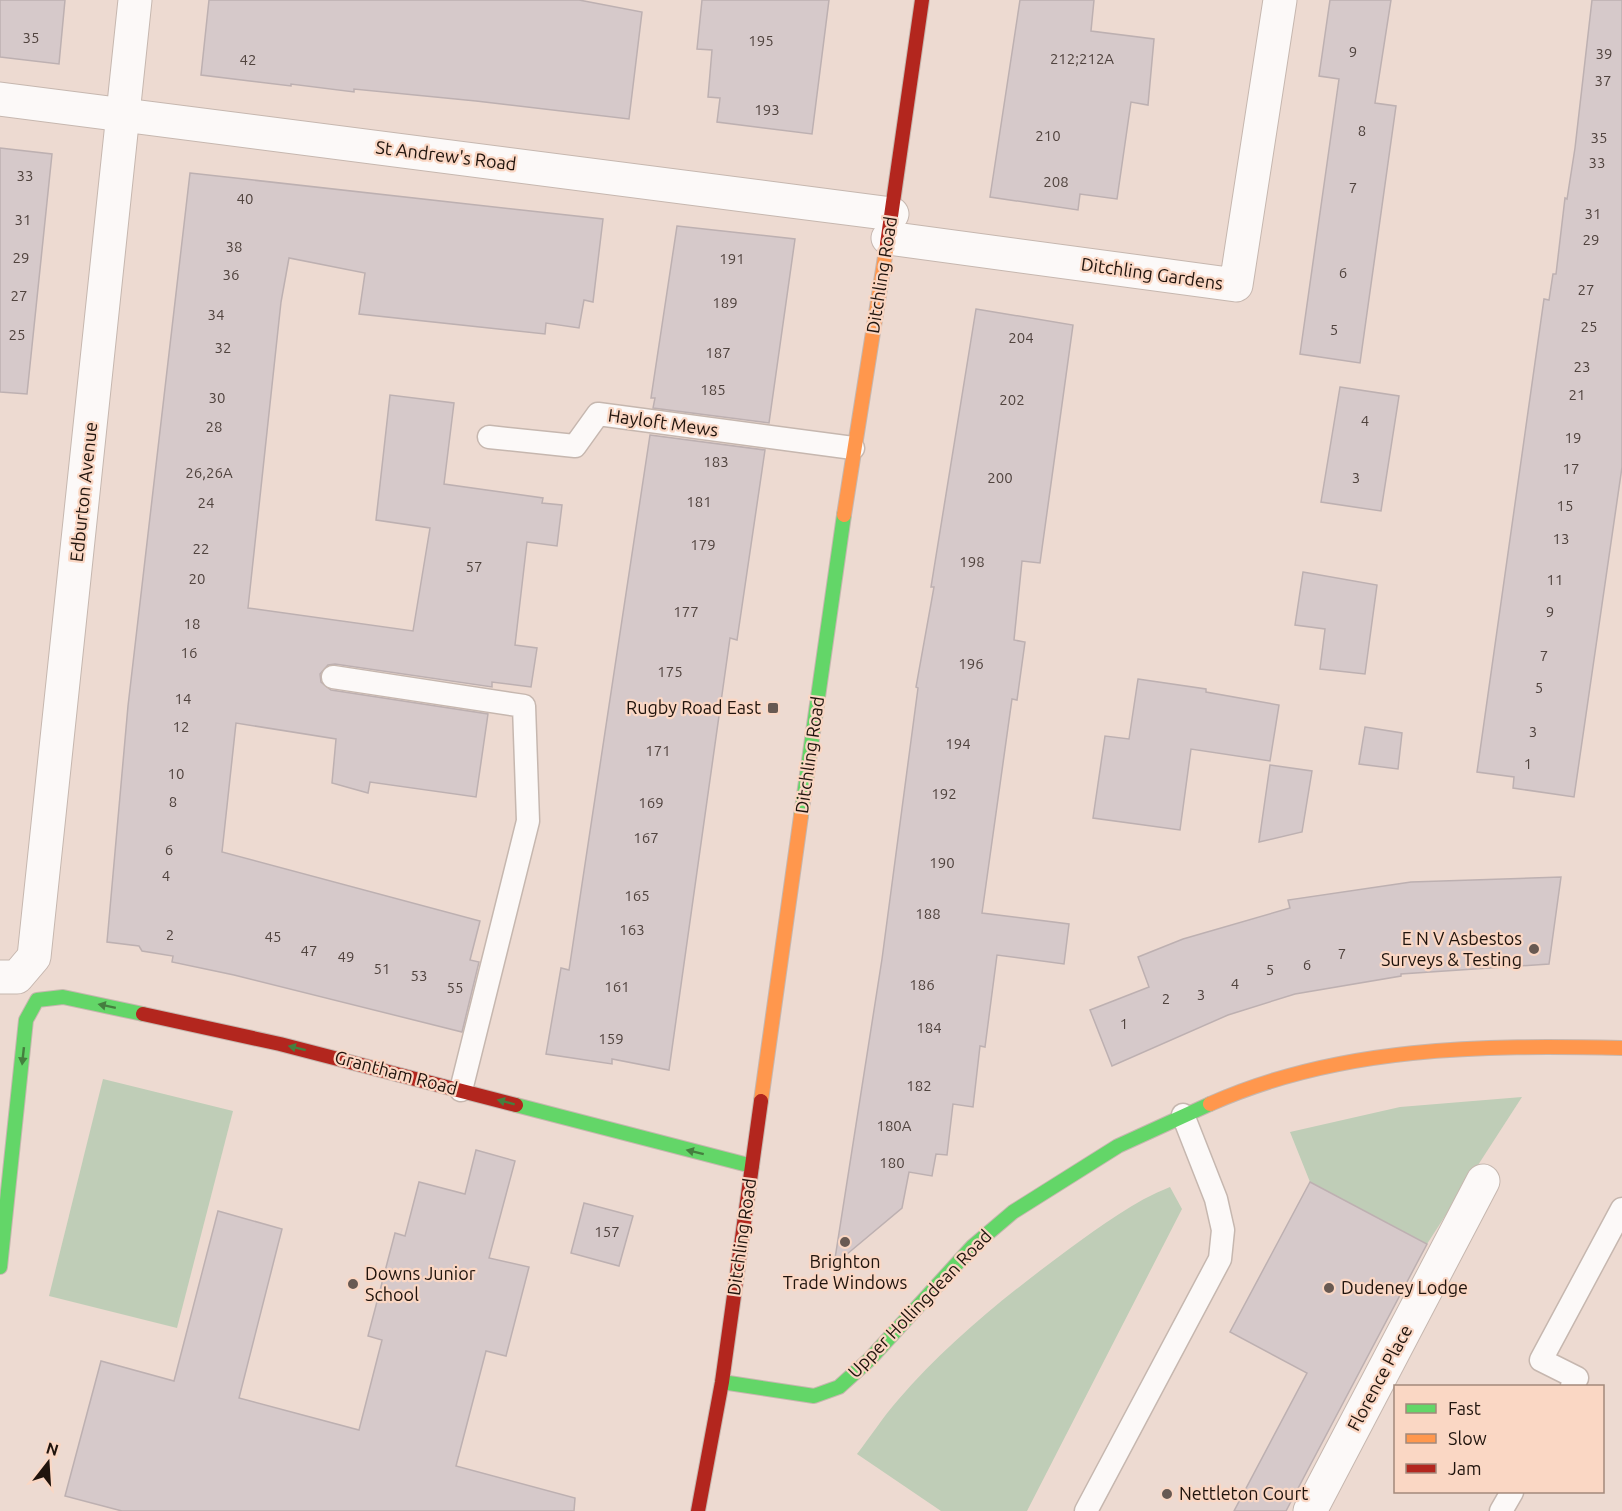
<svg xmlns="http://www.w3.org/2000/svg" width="1622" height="1511" font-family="Ubuntu,sans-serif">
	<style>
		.green { fill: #bfcdb7 }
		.building { fill: #d6c9ca; stroke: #bdb0b1; stroke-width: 1.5 }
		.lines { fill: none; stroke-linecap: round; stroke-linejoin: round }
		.lane-casing { stroke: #c6b7af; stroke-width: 25 }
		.street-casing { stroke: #c6b7af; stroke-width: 35 }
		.fast-casing { stroke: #c6b7af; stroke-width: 16 }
		.slow-casing { stroke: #c6b7af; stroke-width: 16 }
		.jam-casing { stroke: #c6b7af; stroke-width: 16 }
		.lane { stroke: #fcf9f8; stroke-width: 22 }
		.street { stroke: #fcf9f8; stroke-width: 33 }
		.fast { stroke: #63d668; stroke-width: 14 }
		.slow { stroke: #ff974d; stroke-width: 14 }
		.jam { stroke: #b3261e; stroke-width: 14 }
		.oneway { fill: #457f3f }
		.poi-dot { fill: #685952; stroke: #fad7c4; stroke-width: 2 }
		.labels { text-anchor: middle; stroke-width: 4.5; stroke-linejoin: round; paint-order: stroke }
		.number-label { font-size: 15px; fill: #50433e }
		.street-label { font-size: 18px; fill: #20140d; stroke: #fad7c4 }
		.poi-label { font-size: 18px; fill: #20140d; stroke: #fad7c4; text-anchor: start }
	</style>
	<rect width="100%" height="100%" fill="#eddad1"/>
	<g class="green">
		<polygon points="103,1079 233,1111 177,1328 49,1296"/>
		<polygon points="1522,1097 1427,1244 1310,1182 1290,1132 1400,1107"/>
		<path d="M 1170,1187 L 1182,1209 L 1027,1511 L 941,1511 L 857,1454 C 871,1436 883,1417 898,1400 C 948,1342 1008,1294 1069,1249 C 1101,1226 1134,1201 1170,1187 Z"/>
	</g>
	<g class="building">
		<polygon points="0,0 65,0 59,64 0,57"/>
		<polygon points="209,0 579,0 642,12 629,119 476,101 354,89 354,92 291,84 291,86 201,75"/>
		<polygon points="702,0 829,0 812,134 717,122 720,98 708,97 712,50 697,49"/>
		<polygon points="1020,0 1094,0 1091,31 1154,39 1148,105 1131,102 1117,199 1080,194 1078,210 990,197"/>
		<polygon points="1330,0 1391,0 1375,103 1396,106 1360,363 1300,354 1339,79 1319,76"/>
		<polygon points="1592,0 1622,0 1622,467 1574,797 1513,788 1514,777 1477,772 1544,299 1549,300 1553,274 1556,274 1565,198 1567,199 1575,148"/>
		<polygon points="0,148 52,154 27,394 0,392"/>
		<polygon points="190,173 603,219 593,302 584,300 579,328 546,323 545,334 359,314 365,273 289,258 281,302 248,608 413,631 430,528 376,520 390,395 454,403 444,484 543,498 542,503 562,505 557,546 527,542 515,645 537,648 531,687 492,682 492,687 335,664 328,665 320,674 321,682 331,690 488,714 476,797 370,782 368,793 332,783 336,739 236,723 222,852 480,921 470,960 479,962 462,1032 234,975 172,962 173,956 142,951 139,946 107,942 128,706"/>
		<polygon points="677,226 795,239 769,423 653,408 655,398 651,398"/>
		<polygon points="976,309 1073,325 1040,563 1022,561 1014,640 1025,642 1017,700 1012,699 982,913 1069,924 1064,964 997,955 985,1047 980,1046 973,1107 953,1104 947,1155 936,1154 932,1176 909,1172 902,1208 834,1265 882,959 918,688 916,687 934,587 931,587"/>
		<polygon points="1340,387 1399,396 1381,511 1321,502"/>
		<polygon points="650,435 765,450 737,640 730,638 669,1070 612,1059 612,1064 546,1054 561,968 569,970"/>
		<polygon points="1303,572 1377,585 1365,674 1320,669 1325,629 1295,625"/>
		<polygon points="1138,679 1206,689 1206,692 1279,705 1270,761 1191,749 1180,830 1093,818 1105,736 1129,739"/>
		<polygon points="1365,727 1402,733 1398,769 1359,764"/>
		<polygon points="1270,765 1312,771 1302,832 1259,842"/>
		<polygon points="1561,877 1549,964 1401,974 1401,976 1295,994 1228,1015 1112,1066 1090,1010 1149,987 1138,957 1183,939 1290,908 1288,900 1411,882"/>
		<polygon points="476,1150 515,1161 489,1258 529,1267 506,1356 486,1351 456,1466 575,1498 574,1511 122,1511 65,1496 101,1361 174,1381 218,1211 282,1229 239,1398 359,1430 382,1340 368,1336 395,1233 405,1236 419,1182 465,1194"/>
		<polygon points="1310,1182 1427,1244 1286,1511 1234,1511 1307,1373 1230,1332"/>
		<polygon points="584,1203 633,1216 619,1266 571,1253"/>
	</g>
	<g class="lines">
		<g class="lane-casing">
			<g id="lane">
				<polyline points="489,437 575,446 598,414 853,448"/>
				<polyline points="333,677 524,706 528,821 461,1090"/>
				<polyline points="1572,1386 1577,1378 1541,1360 1622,1209"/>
				<polyline points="1086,1511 1220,1259 1223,1230 1216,1199 1183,1115"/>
				<polyline points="1501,1511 1512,1492"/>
			</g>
		</g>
		<g class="street-casing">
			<g id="street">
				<polyline points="0,99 892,214"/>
				<polyline points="888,238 1236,285 1280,0"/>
				<polyline points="0,977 17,977 34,957 135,0"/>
				<polyline points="1310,1511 1483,1181"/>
			</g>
		</g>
		<g class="fast-casing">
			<g id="fast">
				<polyline points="801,816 844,515"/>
				<polyline points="516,1105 752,1166"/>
				<polyline points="0,1267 26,1020 37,1000 63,997 143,1014"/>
				<polyline points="722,1382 814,1396 839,1387 870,1359 973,1246 1013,1212 1118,1146 1210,1104"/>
			</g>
		</g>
		<g class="slow-casing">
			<g id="slow">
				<polyline points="844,515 887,244"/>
				<polyline points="761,1101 801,816"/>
				<path d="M 1210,1104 C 1340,1046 1482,1045 1622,1048"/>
			</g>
		</g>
		<g class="jam-casing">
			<g id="jam">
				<polyline points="887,244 922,0"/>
				<polyline points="143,1014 280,1044 516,1105"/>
				<polyline points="698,1511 722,1382 761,1101"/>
			</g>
		</g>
		<use href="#lane" class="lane"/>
		<use href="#street" class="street"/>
		<use href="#fast" class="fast"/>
		<use href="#slow" class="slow"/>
		<use href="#jam" class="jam"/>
	</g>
	<defs><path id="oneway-solid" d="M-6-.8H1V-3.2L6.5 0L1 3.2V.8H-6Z" transform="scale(1.5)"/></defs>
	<g class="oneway">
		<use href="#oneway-solid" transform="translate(107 1006) rotate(-168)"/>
		<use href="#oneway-solid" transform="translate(297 1048) rotate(-166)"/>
		<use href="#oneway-solid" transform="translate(23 1056) rotate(96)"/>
		<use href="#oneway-solid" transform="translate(506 1102) rotate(-165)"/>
		<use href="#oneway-solid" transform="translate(695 1152) rotate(-166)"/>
	</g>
	<g class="poi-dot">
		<rect x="767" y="702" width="12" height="12" rx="3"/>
		<circle cx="1534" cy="949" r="6"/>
		<circle cx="845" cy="1242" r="6"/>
		<circle cx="353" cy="1284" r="6"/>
		<circle cx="1329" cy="1288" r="6"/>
		<circle cx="1167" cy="1494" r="6"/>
	</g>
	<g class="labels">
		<g class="number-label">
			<text x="31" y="43">35</text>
			<text x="761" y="46">195</text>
			<text x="1353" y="57">9</text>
			<text x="1604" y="59">39</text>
			<text x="1082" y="64">212;212A</text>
			<text x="248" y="65">42</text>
			<text x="1603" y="86">37</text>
			<text x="767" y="115">193</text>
			<text x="1362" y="136">8</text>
			<text x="1048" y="141">210</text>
			<text x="1599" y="143">35</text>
			<text x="1597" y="168">33</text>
			<text x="25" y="181">33</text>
			<text x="1056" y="187">208</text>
			<text x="1353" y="193">7</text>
			<text x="245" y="204">40</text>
			<text x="1593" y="219">31</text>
			<text x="23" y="225">31</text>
			<text x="1591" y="245">29</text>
			<text x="234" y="252">38</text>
			<text x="21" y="263">29</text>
			<text x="732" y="264">191</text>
			<text x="1343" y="278">6</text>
			<text x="231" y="280">36</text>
			<text x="1586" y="295">27</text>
			<text x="19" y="301">27</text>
			<text x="725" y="308">189</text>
			<text x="216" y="320">34</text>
			<text x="1589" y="332">25</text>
			<text x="1334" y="335">5</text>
			<text x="17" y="340">25</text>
			<text x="1021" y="343">204</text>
			<text x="223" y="353">32</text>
			<text x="718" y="358">187</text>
			<text x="1582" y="372">23</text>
			<text x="713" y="395">185</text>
			<text x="1577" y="400">21</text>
			<text x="217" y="403">30</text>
			<text x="1012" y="405">202</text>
			<text x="1365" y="426">4</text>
			<text x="214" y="432">28</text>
			<text x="1573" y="443">19</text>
			<text x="716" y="467">183</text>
			<text x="1571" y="474">17</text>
			<text x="209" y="478">26,26A</text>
			<text x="1000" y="483">200</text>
			<text x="1356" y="483">3</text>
			<text x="699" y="507">181</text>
			<text x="206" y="508">24</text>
			<text x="1565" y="511">15</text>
			<text x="1561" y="544">13</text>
			<text x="703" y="550">179</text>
			<text x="201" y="554">22</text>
			<text x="972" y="567">198</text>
			<text x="474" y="572">57</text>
			<text x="197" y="584">20</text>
			<text x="1555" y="585">11</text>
			<text x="686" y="617">177</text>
			<text x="1550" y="617">9</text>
			<text x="192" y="629">18</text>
			<text x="189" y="658">16</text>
			<text x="1544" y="661">7</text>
			<text x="971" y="669">196</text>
			<text x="670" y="677">175</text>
			<text x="1539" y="693">5</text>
			<text x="183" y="704">14</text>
			<text x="181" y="732">12</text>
			<text x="1533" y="737">3</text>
			<text x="958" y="749">194</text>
			<text x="658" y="756">171</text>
			<text x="1528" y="769">1</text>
			<text x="176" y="779">10</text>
			<text x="944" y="799">192</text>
			<text x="173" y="807">8</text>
			<text x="651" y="808">169</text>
			<text x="646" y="843">167</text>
			<text x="169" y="855">6</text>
			<text x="942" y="868">190</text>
			<text x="166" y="881">4</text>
			<text x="637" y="901">165</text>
			<text x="928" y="919">188</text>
			<text x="632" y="935">163</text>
			<text x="170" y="940">2</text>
			<text x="273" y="942">45</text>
			<text x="309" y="956">47</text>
			<text x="1342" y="959">7</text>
			<text x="346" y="962">49</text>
			<text x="1307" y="970">6</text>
			<text x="382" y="974">51</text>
			<text x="1270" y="975">5</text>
			<text x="419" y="981">53</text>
			<text x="1235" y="989">4</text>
			<text x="922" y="990">186</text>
			<text x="617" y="992">161</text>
			<text x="455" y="993">55</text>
			<text x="1201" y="1000">3</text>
			<text x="1166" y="1004">2</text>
			<text x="1124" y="1029">1</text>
			<text x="929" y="1033">184</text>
			<text x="611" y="1044">159</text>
			<text x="919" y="1091">182</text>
			<text x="894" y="1131">180A</text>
			<text x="892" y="1168">180</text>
			<text x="607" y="1237">157</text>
		</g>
		<g class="street-label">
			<text transform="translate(446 156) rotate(7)" y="6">St Andrew's Road</text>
			<text transform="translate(1152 274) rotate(8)" y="6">Ditchling Gardens</text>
			<text transform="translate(882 275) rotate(-81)" y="6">Ditchling Road</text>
			<text transform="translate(663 423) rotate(8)" y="6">Hayloft Mews</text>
			<text transform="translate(84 492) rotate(-84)" y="6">Edburton Avenue</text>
			<text transform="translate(810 755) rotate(-82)" y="6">Ditchling Road</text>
			<text transform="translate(396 1073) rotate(15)" y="6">Grantham Road</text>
			<text transform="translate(742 1237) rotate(-82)" y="6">Ditchling Road</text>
			<text transform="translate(920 1304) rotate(-46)" y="6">Upper Hollingdean Road</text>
			<text transform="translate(1380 1378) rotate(-62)" y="6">Florence Place</text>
		</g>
		<g class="poi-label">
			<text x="761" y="714" text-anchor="end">Rugby Road East</text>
			<text x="1522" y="945" text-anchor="end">E N V Asbestos<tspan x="1522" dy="21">Surveys &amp; Testing</tspan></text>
			<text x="845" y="1268" text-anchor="middle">Brighton<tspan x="845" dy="21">Trade Windows</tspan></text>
			<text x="365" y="1280">Downs Junior<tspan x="365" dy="21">School</tspan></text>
			<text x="1341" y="1294">Dudeney Lodge</text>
			<text x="1179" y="1500">Nettleton Court</text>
		</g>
	</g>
	<rect x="1394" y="1385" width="210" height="108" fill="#fad7c4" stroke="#a3897b" stroke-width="1.5"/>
	<rect x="1406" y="1404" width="30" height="9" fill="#63d668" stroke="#a3897b" stroke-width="1.5"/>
	<text x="1448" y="1415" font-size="18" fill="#20140d">Fast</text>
	<rect x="1406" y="1434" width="30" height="9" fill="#ff974d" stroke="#a3897b" stroke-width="1.5"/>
	<text x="1448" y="1445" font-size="18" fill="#20140d">Slow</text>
	<rect x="1406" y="1464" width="30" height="9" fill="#b3261e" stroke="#a3897b" stroke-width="1.5"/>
	<text x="1448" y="1475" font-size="18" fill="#20140d">Jam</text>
	<g transform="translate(48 1463) rotate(17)" stroke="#fad7c4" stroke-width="4.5" paint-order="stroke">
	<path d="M0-4.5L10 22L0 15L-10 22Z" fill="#20140d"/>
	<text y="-9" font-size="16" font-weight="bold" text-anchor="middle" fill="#20140d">N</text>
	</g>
</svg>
